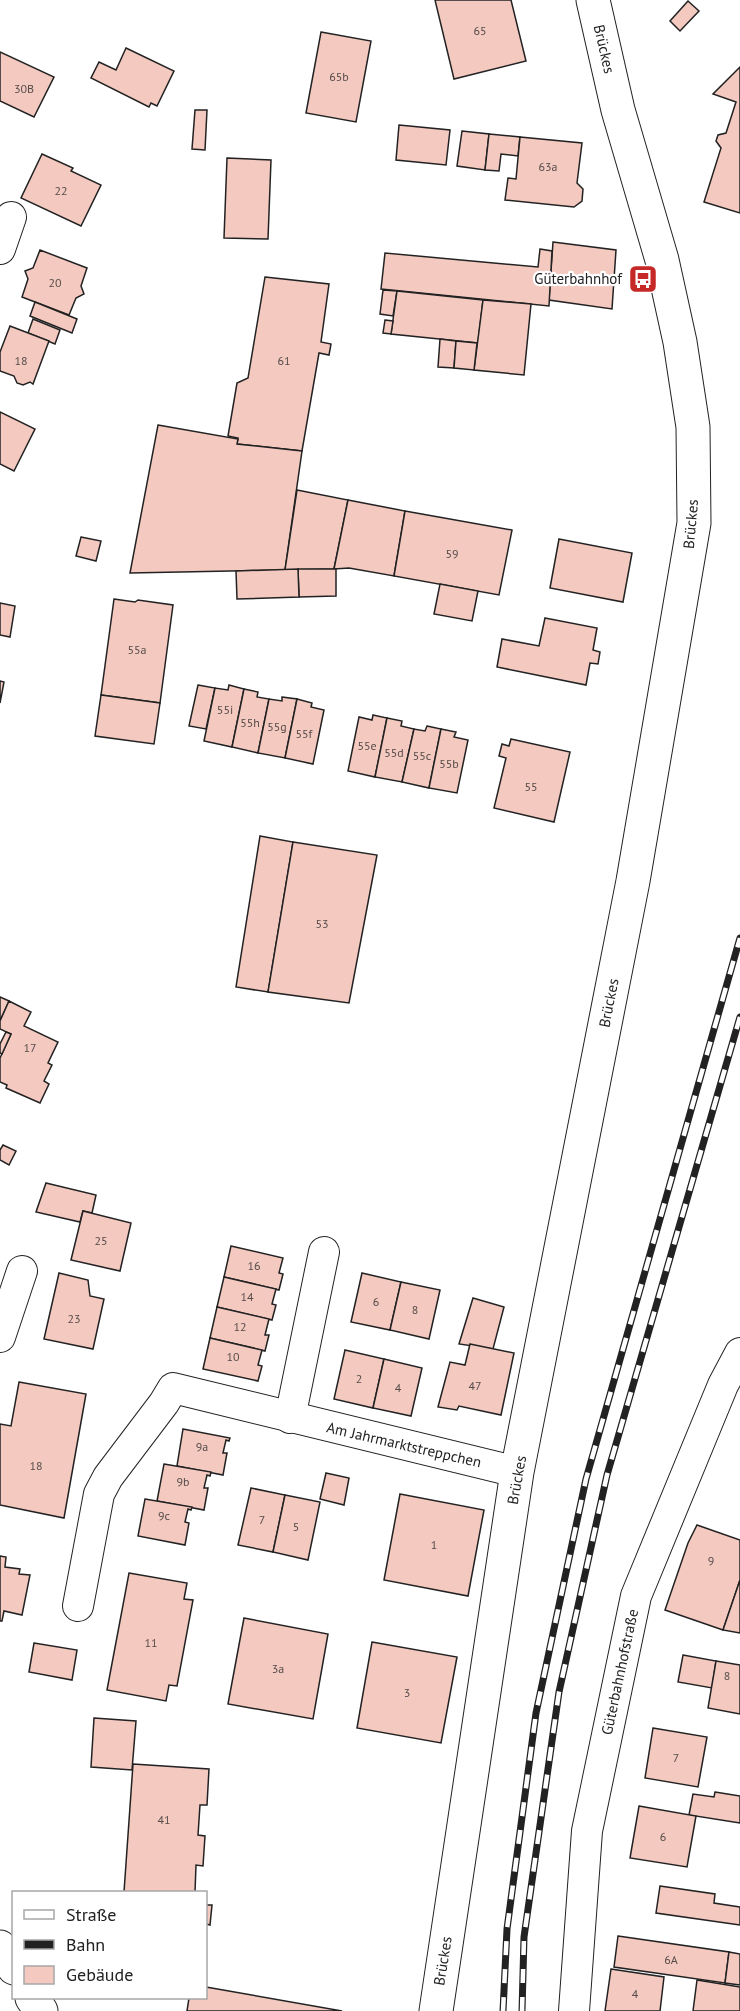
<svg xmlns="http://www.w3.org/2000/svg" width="740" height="2011" font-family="'PT Sans',sans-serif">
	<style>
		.building { fill: #f3c9c0; stroke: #222; stroke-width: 1.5 }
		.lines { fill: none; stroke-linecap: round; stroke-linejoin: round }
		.minor-casing { stroke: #222; stroke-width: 32 }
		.tertiary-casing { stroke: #222; stroke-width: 35 }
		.primary-casing { stroke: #222; stroke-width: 35 }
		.minor { stroke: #fff; stroke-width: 30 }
		.tertiary { stroke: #fff; stroke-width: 33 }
		.primary { stroke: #fff; stroke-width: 33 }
		.rail-casing { stroke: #222; stroke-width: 7 }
		.rail { stroke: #fff; stroke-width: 4.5; stroke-dasharray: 14; stroke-linecap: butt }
		.labels { text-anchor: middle; stroke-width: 4.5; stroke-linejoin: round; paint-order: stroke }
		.number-label { font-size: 12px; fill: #564c4a }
		.street-label { font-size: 15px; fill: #222; stroke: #fff }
		.poi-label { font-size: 15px; fill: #222; stroke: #fff; text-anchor: end }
	</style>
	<rect width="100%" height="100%" fill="#fff"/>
	<g class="building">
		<polygon points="435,0 511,0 526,61 454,79"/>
		<polygon points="688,1 699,11 680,31 670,21"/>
		<polygon points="321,32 371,41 356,122 306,113"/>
		<polygon points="126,48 174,71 157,106 151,103 149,107 91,78 99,62 116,70"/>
		<polygon points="0,52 54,77 34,117 0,101"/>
		<polygon points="740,67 740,213 704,202 721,148 716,141 718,135 726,133 736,102 713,94"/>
		<polygon points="195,110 207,110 205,150 192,149"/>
		<polygon points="399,125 450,130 446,165 396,160"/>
		<polygon points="462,131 489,134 485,170 457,166"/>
		<polygon points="489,134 520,137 518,156 501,154 499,171 485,170"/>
		<polygon points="520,137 582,143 577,183 583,189 582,201 574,207 505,200 508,178 516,179"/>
		<polygon points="42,154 73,168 71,171 101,185 81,226 21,198"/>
		<polygon points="227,158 271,160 268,239 224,238"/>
		<polygon points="553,242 616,250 612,309 549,300"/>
		<polygon points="540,249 552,251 549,306 381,289 385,253 538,267"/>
		<polygon points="40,250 87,268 81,286 84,294 76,298 69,315 22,297 28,279 25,271 33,268"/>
		<polygon points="265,277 329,284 321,342 331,344 329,355 319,353 302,451 237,444 238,438 228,436 237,383 248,378"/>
		<polygon points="383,290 397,291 393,316 380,314"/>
		<polygon points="397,291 483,300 478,343 391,334"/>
		<polygon points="483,300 531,304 524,375 474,370"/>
		<polygon points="35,302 77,319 72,333 30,316"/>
		<polygon points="33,319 60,330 55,344 28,333"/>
		<polygon points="385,320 393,321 391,334 383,333"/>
		<polygon points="10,326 49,341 33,384 30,382 23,385 17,383 14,376 0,371 0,352"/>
		<polygon points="440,339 456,341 454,368 438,367"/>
		<polygon points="456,341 477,343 474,370 454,368"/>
		<polygon points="0,412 35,429 14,471 0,464"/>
		<polygon points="158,425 238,439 237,444 302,451 285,570 130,573"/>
		<polygon points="297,490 348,500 334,569 285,570"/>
		<polygon points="348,500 405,511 394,576 349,568 334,569"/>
		<polygon points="405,511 512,530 499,595 394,576"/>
		<polygon points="81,537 101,541 96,561 76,556"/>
		<polygon points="559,539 632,553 623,602 550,588"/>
		<polygon points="298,569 336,569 336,596 299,597"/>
		<polygon points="298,569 299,597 237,599 236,571"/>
		<polygon points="440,584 478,591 472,621 434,614"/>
		<polygon points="114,599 135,602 138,600 173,605 160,703 101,695"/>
		<polygon points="0,603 15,606 10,637 0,635"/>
		<polygon points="545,618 597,628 593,650 600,652 598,664 590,663 586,685 497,667 502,639 539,646"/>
		<polygon points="0,681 4,682 0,703"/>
		<polygon points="198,685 215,688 206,729 189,726"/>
		<polygon points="229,685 244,689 232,747 204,741 215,688 228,690"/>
		<polygon points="244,689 258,692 257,697 269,699 258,753 232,747"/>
		<polygon points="101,695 160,703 154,744 95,736"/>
		<polygon points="282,697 297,699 285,758 258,753 269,699 282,701"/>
		<polygon points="297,699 312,703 311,707 324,710 313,764 285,758"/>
		<polygon points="373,715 387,718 375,777 348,771 359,717 372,720"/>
		<polygon points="387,718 402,721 401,726 414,729 402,782 375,777"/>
		<polygon points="427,726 441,729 429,788 402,782 414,729 425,731"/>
		<polygon points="441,729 456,732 454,737 468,740 457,793 429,788"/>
		<polygon points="511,739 570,752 554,822 494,808 506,758 499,756 502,744 509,746"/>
		<polygon points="260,836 293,842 268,992 236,987"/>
		<polygon points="293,842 377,855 349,1003 268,992"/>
		<polygon points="0,997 9,1001 0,1021"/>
		<polygon points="9,1001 31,1012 24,1026 58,1042 48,1063 52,1065 44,1081 49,1084 40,1103 6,1088 7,1085 0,1082 0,1058 11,1034 0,1029 0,1021"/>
		<polygon points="6,1032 11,1034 2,1054 0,1053 0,1044"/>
		<polygon points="3,1145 16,1151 9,1165 0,1160 0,1150"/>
		<polygon points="46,1183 96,1195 92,1213 83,1211 80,1222 36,1212"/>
		<polygon points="83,1211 131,1223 120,1271 71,1260"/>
		<polygon points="231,1246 283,1258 279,1273 283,1274 279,1290 224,1277"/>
		<polygon points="59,1273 88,1280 90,1296 104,1299 93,1349 44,1339"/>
		<polygon points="362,1273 401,1282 390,1330 351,1322"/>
		<polygon points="224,1277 276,1289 272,1304 276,1305 272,1320 217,1307"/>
		<polygon points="401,1282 440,1290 429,1339 390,1330"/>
		<polygon points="473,1298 504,1307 493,1349 459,1344"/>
		<polygon points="217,1307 269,1319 265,1335 269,1335 265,1351 210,1338"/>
		<polygon points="210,1338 262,1350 258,1365 262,1366 258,1381 203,1369"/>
		<polygon points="470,1344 514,1353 501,1415 459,1406 457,1410 438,1407 450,1362 465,1365"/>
		<polygon points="345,1350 384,1359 373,1408 334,1399"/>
		<polygon points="384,1359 422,1368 411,1416 373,1408"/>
		<polygon points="19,1382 86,1394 64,1518 0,1505 0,1424 11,1426"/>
		<polygon points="183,1429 230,1438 229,1441 226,1440 223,1453 227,1453 223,1475 177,1466"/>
		<polygon points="164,1464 211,1472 210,1476 207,1475 204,1488 208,1488 204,1510 157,1501"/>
		<polygon points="326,1473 349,1478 344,1505 320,1499"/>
		<polygon points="251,1488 285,1495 273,1552 238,1545"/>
		<polygon points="400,1494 484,1510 468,1596 384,1580"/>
		<polygon points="285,1495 320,1502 308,1560 273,1552"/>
		<polygon points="145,1499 192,1507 191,1510 188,1509 185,1522 189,1523 185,1545 138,1536"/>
		<polygon points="697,1525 740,1540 740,1580 723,1630 665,1610 688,1543"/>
		<polygon points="0,1556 6,1557 5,1567 20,1569 19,1574 30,1575 22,1615 4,1611 2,1621 0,1621"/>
		<polygon points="129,1573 187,1583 184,1599 193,1600 177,1686 169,1685 166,1701 107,1690"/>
		<polygon points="740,1580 740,1633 723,1630"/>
		<polygon points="244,1618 328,1634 313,1719 228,1704"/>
		<polygon points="372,1642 457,1657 441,1743 357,1728"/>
		<polygon points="34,1643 77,1650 72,1680 29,1672"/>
		<polygon points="683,1655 716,1661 712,1688 678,1682"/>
		<polygon points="716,1661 740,1665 740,1714 708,1708"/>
		<polygon points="94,1718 136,1721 132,1770 91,1767"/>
		<polygon points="653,1728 707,1737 698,1787 645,1778"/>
		<polygon points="133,1764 209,1769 207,1805 200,1805 198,1835 205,1836 203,1866 196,1865 195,1892 124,1892"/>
		<polygon points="715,1792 740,1796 740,1823 689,1815 693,1794 714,1797"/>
		<polygon points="639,1806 696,1816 687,1867 630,1858"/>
		<polygon points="660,1886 715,1894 714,1903 740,1907 740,1925 656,1913"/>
		<polygon points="206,1905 212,1905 210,1925 206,1924"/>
		<polygon points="618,1936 729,1952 725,1983 614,1967"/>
		<polygon points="729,1952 740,1954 740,1985 725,1983"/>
		<polygon points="611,1969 664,1977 660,2011 605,2011"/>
		<polygon points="697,1980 740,1987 740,2011 693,2011"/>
		<polygon points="206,1987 342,2011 187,2011 189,1998 206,1998"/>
	</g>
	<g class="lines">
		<g class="minor-casing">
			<g id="minor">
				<polyline points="0,249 11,217"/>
				<polyline points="0,1337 22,1271"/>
				<polyline points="290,1418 324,1252"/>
				<polyline points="78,1606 99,1494 108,1477 164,1403 173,1388 517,1472"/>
				<polyline points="574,2011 587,1831 636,1596 723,1385 740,1353"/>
			</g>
		</g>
		<g class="tertiary-casing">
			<g id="tertiary">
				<polyline points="0,1947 14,1968"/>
				<polyline points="32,1998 41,2011"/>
			</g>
		</g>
		<g class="primary-casing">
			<polyline id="primary" points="436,2011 517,1472 633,881 694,523 693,427 680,342 662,260 618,110 593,0"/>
		</g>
		<use href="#minor" class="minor"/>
		<use href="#tertiary" class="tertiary"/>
		<use href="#primary" class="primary"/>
		<g class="rail-casing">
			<g id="rail">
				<polyline points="503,2011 507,1929 536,1713 586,1479 740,938"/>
				<polyline points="522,2011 524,1937 559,1692 607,1475 740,1017"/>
			</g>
		</g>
		<use href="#rail" class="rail"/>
	</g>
	<defs>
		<g id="bus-square" transform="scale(1.5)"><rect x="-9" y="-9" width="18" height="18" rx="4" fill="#c62828" stroke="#fff"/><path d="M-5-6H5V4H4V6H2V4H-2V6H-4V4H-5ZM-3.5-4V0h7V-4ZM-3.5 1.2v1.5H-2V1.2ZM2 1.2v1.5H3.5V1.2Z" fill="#fff"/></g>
	</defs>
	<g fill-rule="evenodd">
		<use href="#bus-square" x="643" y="279"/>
	</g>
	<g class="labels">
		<g class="number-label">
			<text x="480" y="35">65</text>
			<text x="339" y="81">65b</text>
			<text x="24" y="93">30B</text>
			<text x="548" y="171">63a</text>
			<text x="61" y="195">22</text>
			<text x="55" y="287">20</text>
			<text x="21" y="365">18</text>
			<text x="284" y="365">61</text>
			<text x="452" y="558">59</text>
			<text x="137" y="654">55a</text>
			<text x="225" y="714">55i</text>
			<text x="250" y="727">55h</text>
			<text x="277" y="731">55g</text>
			<text x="304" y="738">55f</text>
			<text x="367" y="750">55e</text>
			<text x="394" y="757">55d</text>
			<text x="422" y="760">55c</text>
			<text x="449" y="768">55b</text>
			<text x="531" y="791">55</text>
			<text x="322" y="928">53</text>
			<text x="30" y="1052">17</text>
			<text x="101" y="1245">25</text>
			<text x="254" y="1270">16</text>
			<text x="247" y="1301">14</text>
			<text x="376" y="1306">6</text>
			<text x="415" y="1314">8</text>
			<text x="74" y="1323">23</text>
			<text x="240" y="1331">12</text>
			<text x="233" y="1361">10</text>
			<text x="359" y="1383">2</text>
			<text x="475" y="1390">47</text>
			<text x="398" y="1392">4</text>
			<text x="202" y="1451">9a</text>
			<text x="36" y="1470">18</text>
			<text x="183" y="1486">9b</text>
			<text x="164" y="1520">9c</text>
			<text x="262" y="1524">7</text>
			<text x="296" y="1531">5</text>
			<text x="434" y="1549">1</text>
			<text x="711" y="1565">9</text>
			<text x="151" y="1647">11</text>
			<text x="278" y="1673">3a</text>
			<text x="727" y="1680">8</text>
			<text x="407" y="1697">3</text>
			<text x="676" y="1762">7</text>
			<text x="164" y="1824">41</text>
			<text x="663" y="1841">6</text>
			<text x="671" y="1964">6A</text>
			<text x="635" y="1998">4</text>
		</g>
		<g class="street-label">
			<text transform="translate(604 49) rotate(77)" y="5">Brückes</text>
			<text transform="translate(691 524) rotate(-85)" y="5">Brückes</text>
			<text transform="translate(609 1003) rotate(-79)" y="5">Brückes</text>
			<text transform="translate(404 1445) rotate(13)" y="5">Am Jahrmarktstreppchen</text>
			<text transform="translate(517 1480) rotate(-80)" y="5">Brückes</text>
			<text transform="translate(620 1672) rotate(-78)" y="5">Güterbahnhofstraße</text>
			<text transform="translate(443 1961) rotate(-81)" y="5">Brückes</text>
		</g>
		<g class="poi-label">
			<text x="622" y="284">Güterbahnhof</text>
		</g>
	</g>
	<rect x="12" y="1891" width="195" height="108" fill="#ffffff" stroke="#a7a7a7" stroke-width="1.5"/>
	<rect x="24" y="1910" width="30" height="9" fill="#ffffff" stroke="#a7a7a7" stroke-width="1.5"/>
	<text x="66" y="1921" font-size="18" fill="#222222">Straße</text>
	<rect x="24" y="1940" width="30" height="9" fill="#222222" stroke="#a7a7a7" stroke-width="1.5"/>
	<text x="66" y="1951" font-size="18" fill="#222222">Bahn</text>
	<rect x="24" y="1966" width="30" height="18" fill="#f3c9c0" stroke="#a7a7a7" stroke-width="1.5"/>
	<text x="66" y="1981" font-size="18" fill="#222222">Gebäude</text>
</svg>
